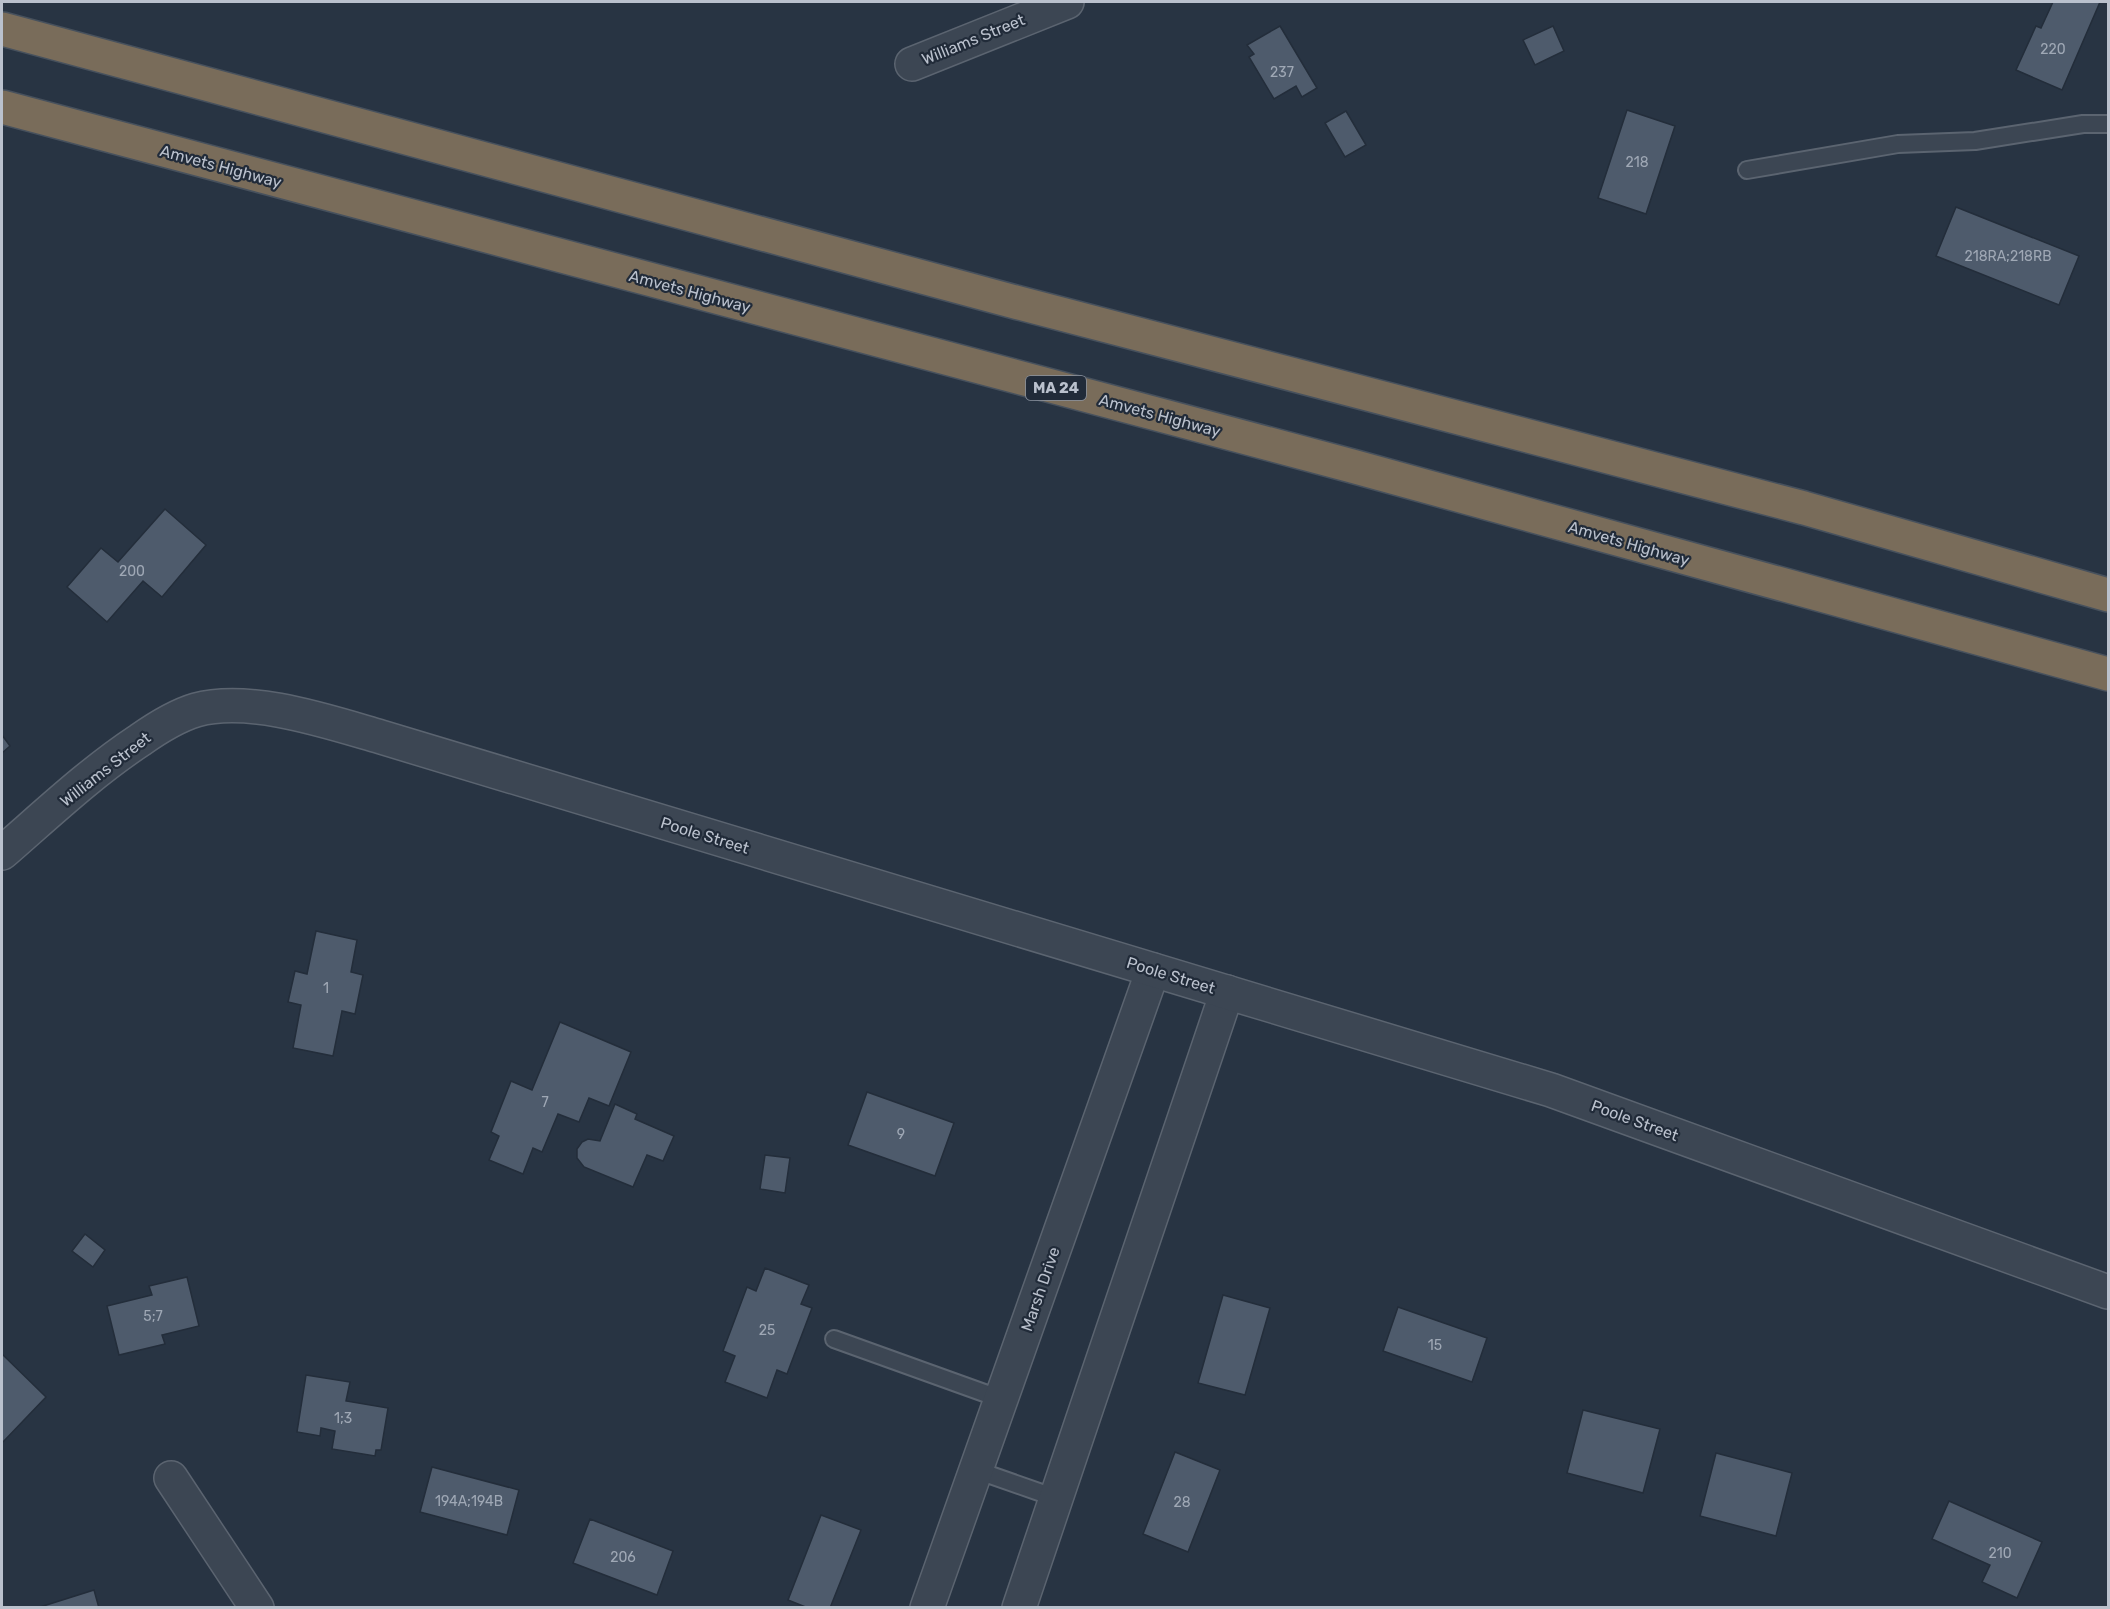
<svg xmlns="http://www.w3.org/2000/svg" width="2110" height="1609" font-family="Rubik,sans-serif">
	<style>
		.building { fill: #4e5b6c; stroke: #232d3a; stroke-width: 1.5 }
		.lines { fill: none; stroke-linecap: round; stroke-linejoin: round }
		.service-casing { stroke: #5b6470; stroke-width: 20 }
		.minor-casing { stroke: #5b6470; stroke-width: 36 }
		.tertiary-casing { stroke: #5b6470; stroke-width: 36 }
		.motorway-casing { stroke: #47515d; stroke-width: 36 }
		.service { stroke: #3c4653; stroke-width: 16 }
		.minor { stroke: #3c4653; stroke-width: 33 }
		.tertiary { stroke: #3c4653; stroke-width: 33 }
		.motorway { stroke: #796c5a; stroke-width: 33 }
		.labels { text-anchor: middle; stroke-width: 4.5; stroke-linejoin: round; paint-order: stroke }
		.number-label { font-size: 14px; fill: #9fa8b5 }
		.shield { fill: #212b39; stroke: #8c94a1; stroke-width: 1.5 }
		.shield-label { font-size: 15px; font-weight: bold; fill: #bac1cd }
		.street-label { font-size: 16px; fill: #bac1cd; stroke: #212b39 }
	</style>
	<rect width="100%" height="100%" fill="#283443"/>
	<g class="building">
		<polygon points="2053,2 2100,2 2062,90 2016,70 2036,26 2041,28"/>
		<polygon points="1280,26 1317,88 1302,97 1296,86 1274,99 1249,57 1254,54 1247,45"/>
		<polygon points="1553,26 1564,51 1535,65 1523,40"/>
		<polygon points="1627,110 1675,126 1646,214 1598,198"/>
		<polygon points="1346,111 1366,145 1345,157 1325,123"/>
		<polygon points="1956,207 2079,256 2059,305 1936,256"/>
		<polygon points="165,509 206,545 162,597 143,581 107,622 67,587 101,548 118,562"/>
		<polygon points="2,735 10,746 2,753"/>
		<polygon points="316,931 357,940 351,972 363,975 355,1014 342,1011 333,1056 293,1048 301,1005 288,1002 295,971 307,974"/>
		<polygon points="560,1022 631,1052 609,1106 589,1098 579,1122 558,1114 542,1152 533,1148 523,1174 489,1160 499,1136 491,1132 511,1081 532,1090"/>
		<polygon points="867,1092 954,1123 935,1176 848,1145"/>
		<polygon points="615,1104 637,1114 635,1119 674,1136 663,1161 647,1155 633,1187 584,1167 577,1158 577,1149 582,1142 588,1139 600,1141"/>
		<polygon points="765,1155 790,1158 785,1193 760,1189"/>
		<polygon points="85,1234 105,1250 93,1267 72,1251"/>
		<polygon points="765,1268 809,1285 801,1304 812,1308 787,1374 777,1370 767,1398 725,1382 735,1356 723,1351 747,1287 756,1291"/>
		<polygon points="187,1277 199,1326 162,1335 165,1344 119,1355 107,1306 152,1295 149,1286"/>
		<polygon points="1223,1295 1270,1308 1245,1395 1198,1383"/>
		<polygon points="1398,1307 1487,1338 1472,1382 1383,1351"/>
		<polygon points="2,1354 46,1397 2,1443"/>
		<polygon points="306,1375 350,1382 346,1401 388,1408 381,1450 376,1450 375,1456 332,1449 335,1431 321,1428 320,1436 297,1432"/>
		<polygon points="1583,1410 1660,1429 1643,1493 1567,1473"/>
		<polygon points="1175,1452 1220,1470 1188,1552 1143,1534"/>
		<polygon points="1716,1453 1792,1473 1776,1536 1700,1516"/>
		<polygon points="432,1467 519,1490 507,1535 420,1512"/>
		<polygon points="1949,1501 2042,1542 2017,1598 1982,1582 1990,1565 1932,1539"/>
		<polygon points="821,1515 861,1530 830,1608 808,1608 788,1600"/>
		<polygon points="590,1519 673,1551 657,1595 573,1563"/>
		<polygon points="94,1590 99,1608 37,1608"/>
	</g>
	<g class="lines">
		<g class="service-casing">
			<g id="service">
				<polyline points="1747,170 1898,144 1975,141 2083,124 2108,124"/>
				<polyline points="834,1339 1001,1399"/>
				<polyline points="976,1470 1056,1498"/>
			</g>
		</g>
		<g class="minor-casing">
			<g id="minor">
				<polyline points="912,64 1067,2"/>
				<polyline points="171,1478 257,1608"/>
				<polyline points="927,1608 1153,970"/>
				<polyline points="1019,1608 1227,992"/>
			</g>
		</g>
		<g class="tertiary-casing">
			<path id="tertiary" d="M 2,853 C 47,814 90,773 140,740 C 157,728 176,716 196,710 C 250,695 329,722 381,737 L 1551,1090 L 2108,1292"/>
		</g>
		<g class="motorway-casing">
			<g id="motorway">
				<polyline points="2,29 1019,303 1804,508 2108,595"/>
				<polyline points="2,107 1352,466 2108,674"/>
			</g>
		</g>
		<use href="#service" class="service"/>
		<use href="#minor" class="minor"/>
		<use href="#tertiary" class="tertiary"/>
		<use href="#motorway" class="motorway"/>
	</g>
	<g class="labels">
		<g class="number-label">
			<text x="2053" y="54">220</text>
			<text x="1282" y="77">237</text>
			<text x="1637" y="167">218</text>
			<text x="2008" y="261">218RA;218RB</text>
			<text x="132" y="576">200</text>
			<text x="326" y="993">1</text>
			<text x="545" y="1107">7</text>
			<text x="901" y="1139">9</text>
			<text x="153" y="1321">5;7</text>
			<text x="767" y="1335">25</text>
			<text x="1435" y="1350">15</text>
			<text x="343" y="1423">1;3</text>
			<text x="469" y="1506">194A;194B</text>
			<text x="1182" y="1507">28</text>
			<text x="2000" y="1558">210</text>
			<text x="623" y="1562">206</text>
		</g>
		<rect class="shield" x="1026" y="376" width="60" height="24" rx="4.5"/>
		<g class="shield-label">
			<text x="1056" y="393">MA 24</text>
		</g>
		<g class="street-label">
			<text transform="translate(973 39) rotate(-22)" y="6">Williams Street</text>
			<text transform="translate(221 166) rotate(15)" y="6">Amvets Highway</text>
			<text transform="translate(690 291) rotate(15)" y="6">Amvets Highway</text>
			<text transform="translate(1160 415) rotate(15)" y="6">Amvets Highway</text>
			<text transform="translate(1629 543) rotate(16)" y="6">Amvets Highway</text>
			<text transform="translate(105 769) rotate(-38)" y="6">Williams Street</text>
			<text transform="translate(705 835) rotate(17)" y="6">Poole Street</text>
			<text transform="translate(1171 975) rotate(17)" y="6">Poole Street</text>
			<text transform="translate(1635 1120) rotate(20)" y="6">Poole Street</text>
			<text transform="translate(1040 1289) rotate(-71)" y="6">Marsh Drive</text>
		</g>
	</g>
	<rect width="2110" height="1609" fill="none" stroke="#bac1cd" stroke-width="6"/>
</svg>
